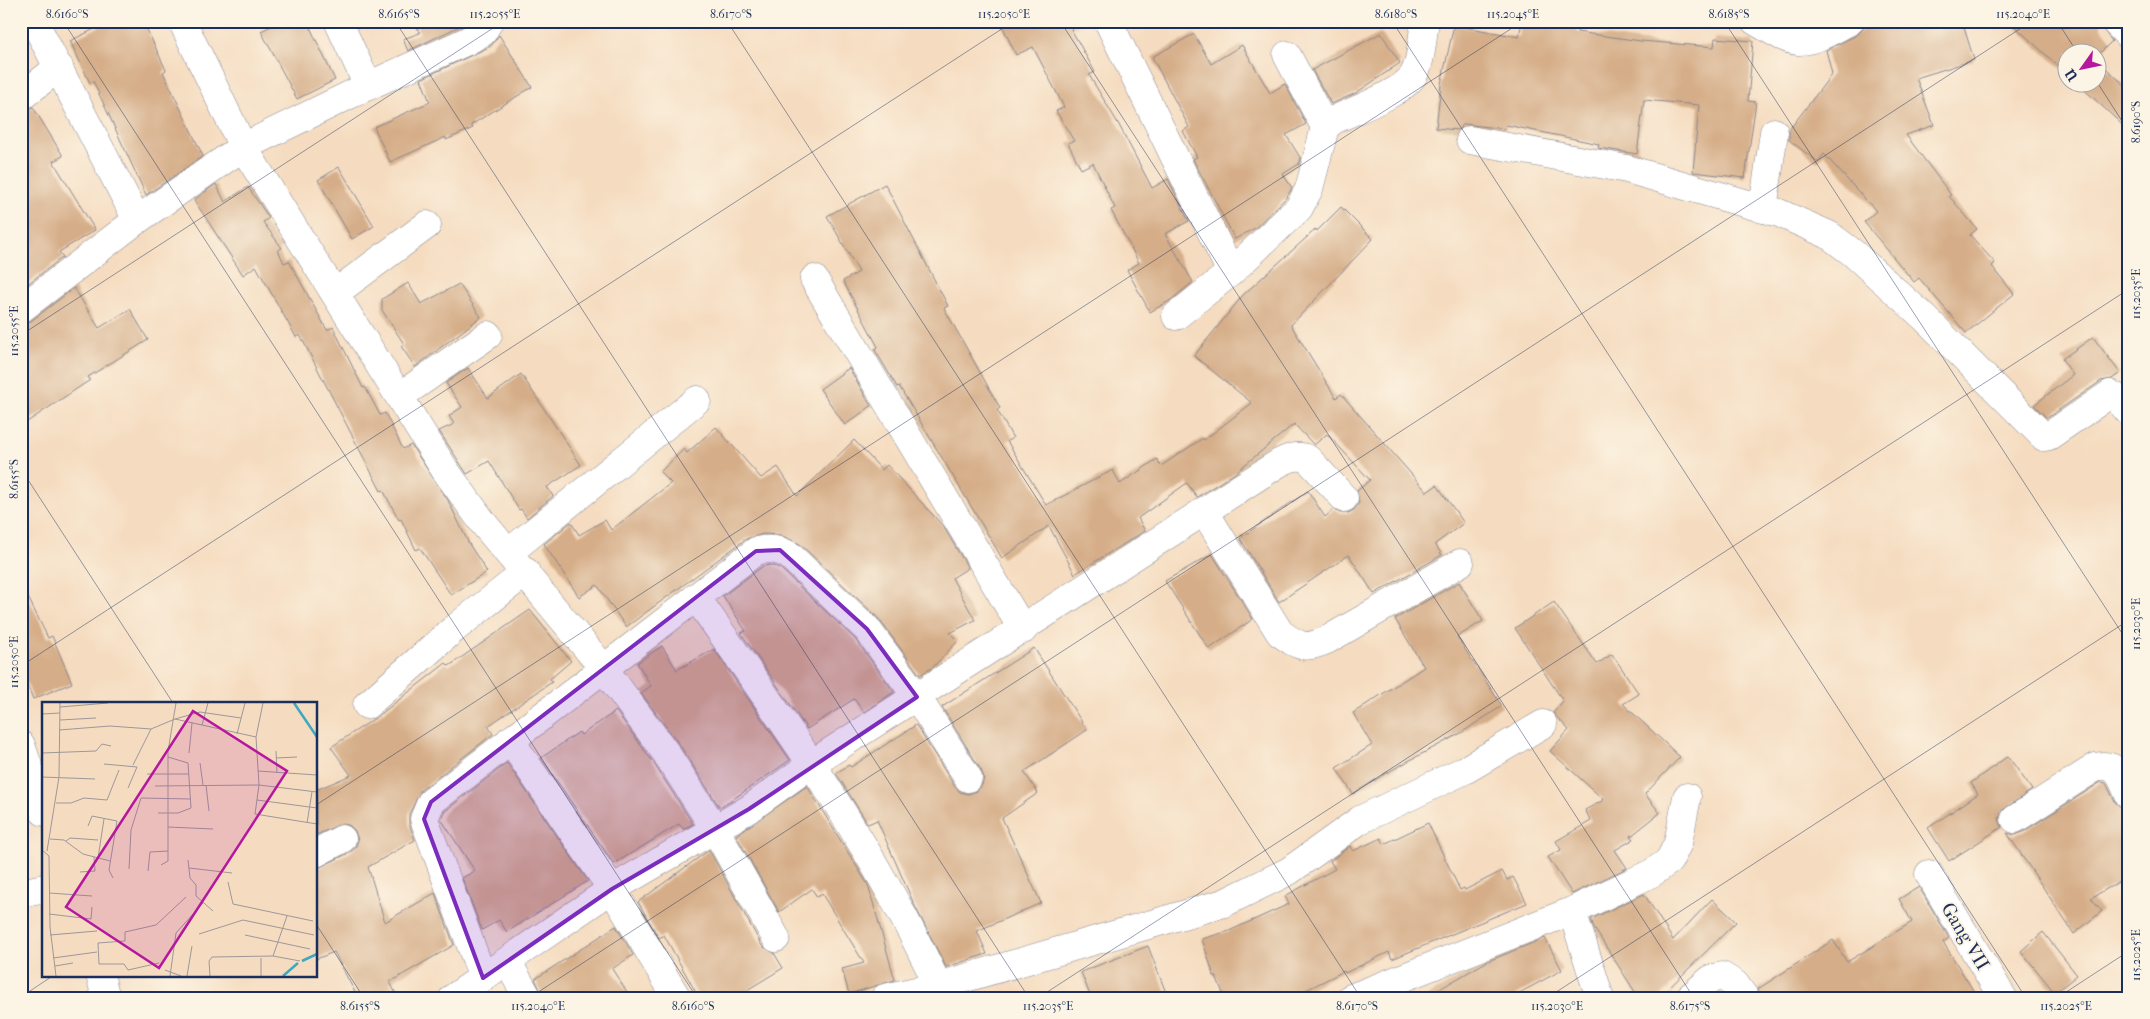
<svg xmlns="http://www.w3.org/2000/svg" width="2150" height="1019" font-family="'IM FELL French Canon',serif">
	<style>
		.building { fill: #d5ad88 }
		.lines { fill: none; stroke-linecap: round; stroke-linejoin: round }
		.street-casing { stroke: #88868f; stroke-width: 29 }
		.street { stroke: #fff; stroke-width: 28 }
		.marked { fill: #7b2cbf; fill-opacity: 0.2; stroke: #7b2cbf; stroke-width: 4; stroke-linejoin: round }
		.ticks { fill: none; stroke: #1b2f5e; stroke-width: 1; stroke-opacity: 0.45 }
		.labels { text-anchor: middle; stroke-width: 4; stroke-linejoin: round; paint-order: stroke }
		.street-label { font-size: 19px; fill: #1b2f5e; stroke: #fcf5e5 }
		.inset-river { fill: none; stroke: #3fa8bf; stroke-width: 2.5 }
		.inset-road { fill: none; stroke: #9e9799; stroke-width: 1 }
		.view { fill: #b5179e; fill-opacity: 0.15; stroke: #b5179e; stroke-width: 2.5 }
		.inset-edge { fill: none; stroke: #1b2f5e; stroke-width: 2.5 }
		.neatline { fill: none; stroke: #1b2f5e; stroke-width: 2 }
		.ticks-label { font-size: 12px; text-anchor: middle; fill: #1b2f5e }
	</style>
	<rect width="100%" height="100%" fill="#fcf5e5"/>
	<filter id="ink" filterUnits="userSpaceOnUse"><feTurbulence type="fractalNoise" baseFrequency=".02" numOctaves="2"/><feDisplacementMap in="SourceGraphic" scale="10" xChannelSelector="R" yChannelSelector="G"/><feConvolveMatrix kernelMatrix="1 2 1 2 8 2 1 2 1" color-interpolation-filters="sRGB"/></filter>
	<filter id="wash" filterUnits="userSpaceOnUse"><feTurbulence type="fractalNoise" baseFrequency=".0096" numOctaves="4" result="noise"/><feDisplacementMap in="SourceGraphic" scale="20" xChannelSelector="R" yChannelSelector="G"/><feGaussianBlur stdDeviation="1.12" result="paint"/><feColorMatrix in="noise" values="0 0 0 0 0 0 0 0 0 0 0 0 0 0 0 0 0 1.4 0 .05"/><feComposite in="paint" operator="in"/></filter>
	<g filter="url(#wash)">
		<rect width="100%" height="100%" fill="#f5dcc0"/>
		<g id="blocks">
			<g class="building">
				<polygon points="111,21 143,21 166,70 163,72 203,156 146,195 93,81 90,83 70,41"/>
				<polygon points="282,21 307,21 335,80 297,99 261,31"/>
				<polygon points="414,21 470,21 408,51 403,39 420,33"/>
				<polygon points="1000,21 1088,21 1071,29 1095,72 1089,75 1119,125 1152,188 1168,179 1189,221 1165,234 1193,282 1171,300 1150,312 1127,270 1139,263 1111,210 1115,208 1093,163 1081,169 1068,143 1074,141 1056,111 1064,107 1033,47 1016,55"/>
				<polygon points="1522,21 1556,21 1578,26 1577,32 1641,41 1714,47 1715,38 1753,41 1748,101 1756,102 1745,178 1693,172 1699,105 1644,100 1637,154 1598,148 1599,144 1506,125 1505,129 1464,124 1458,130 1436,128 1441,84 1454,25 1519,37"/>
				<polygon points="1866,21 1962,21 1974,60 1916,78 1934,125 1906,135 1951,195 1949,196 1977,229 1970,235 1995,263 1992,266 2014,294 1966,333 1919,278 1914,282 1864,222 1876,211 1824,154 1818,162 1789,140 1789,130 1832,74 1826,50 1857,35 1863,29"/>
				<polygon points="2009,21 2102,21 2102,28 2112,41 2098,55 2098,52 2068,52 2068,75"/>
				<polygon points="1381,33 1400,63 1356,93 1331,104 1312,70"/>
				<polygon points="1194,34 1211,64 1242,45 1270,93 1285,84 1306,124 1286,135 1301,159 1299,164 1283,174 1292,188 1286,198 1255,228 1235,239 1196,165 1193,159 1197,157 1183,131 1189,127 1152,57"/>
				<polygon points="499,35 532,87 471,125 473,128 446,140 446,137 390,162 374,127 430,102 421,79 491,46"/>
				<polygon points="2098,61 2129,89 2129,131 2076,82 2098,82"/>
				<polygon points="33,107 63,156 53,161 95,230 59,252 63,257 21,289 21,112"/>
				<polygon points="339,167 374,226 352,239 318,180"/>
				<polygon points="216,184 225,202 248,187 269,218 263,222 282,248 278,250 284,263 289,261 327,330 333,327 363,388 365,387 380,415 385,413 403,449 411,445 448,500 469,544 487,572 451,595 420,548 416,550 401,519 399,520 383,490 381,491 300,335 296,337 256,266 243,275 194,200"/>
				<polygon points="885,184 948,306 944,308 1000,408 997,410 1013,438 1007,441 1046,505 1113,470 1120,484 1157,459 1161,466 1203,438 1204,440 1252,403 1194,356 1243,295 1316,229 1317,231 1341,207 1373,239 1291,325 1336,398 1341,394 1427,492 1437,485 1464,523 1435,544 1442,555 1374,594 1349,555 1279,602 1240,538 1308,491 1325,517 1334,509 1340,513 1348,513 1354,510 1359,503 1357,491 1370,480 1327,434 1314,445 1294,424 1235,473 1197,497 1187,483 1138,518 1145,531 1075,574 1049,526 1002,558 899,386 897,387 875,350 878,347 843,281 859,272 827,216"/>
				<polygon points="408,283 421,304 459,284 481,317 415,367 401,346 404,344 382,310 382,299"/>
				<polygon points="74,288 99,328 130,309 148,340 88,377 90,380 21,426 21,324 31,321"/>
				<polygon points="2093,337 2120,373 2112,379 2101,381 2047,418 2034,405 2073,375 2062,359"/>
				<polygon points="468,368 488,398 521,374 581,465 547,487 553,496 527,518 521,509 519,510 489,461 467,474 439,431 454,424 449,416 462,407 446,383"/>
				<polygon points="849,368 871,406 845,425 820,389"/>
				<polygon points="716,427 761,478 778,467 797,496 854,440 882,470 887,465 943,526 968,568 952,578 975,620 950,633 958,641 933,667 920,675 878,618 800,544 780,535 763,534 746,539 626,627 597,585 579,597 544,544 571,522 579,535 605,520 611,530 671,483 660,472 684,449 687,453"/>
				<polygon points="1212,554 1253,619 1209,649 1165,581"/>
				<polygon points="771,565 780,568 855,639 894,692 864,712 854,699 807,729 741,633 746,631 723,596 763,566"/>
				<polygon points="1459,582 1483,621 1457,637 1502,706 1461,733 1388,772 1353,794 1336,768 1372,745 1353,713 1424,667 1395,619"/>
				<polygon points="21,583 48,638 52,636 72,683 33,699 21,669"/>
				<polygon points="1554,602 1597,664 1612,654 1639,694 1623,704 1680,757 1645,794 1660,813 1631,836 1634,839 1615,850 1627,868 1572,894 1548,857 1561,850 1556,841 1591,821 1585,810 1604,800 1550,751 1569,730 1553,713 1563,701 1515,628"/>
				<polygon points="530,610 571,661 550,679 552,682 488,726 493,734 421,790 409,814 409,824 415,840 368,867 385,922 435,893 454,945 390,982 398,998 358,998 334,952 316,959 316,869 349,853 355,848 358,840 355,831 350,826 343,823 316,835 316,790 351,775 331,747 377,717 446,663 449,666"/>
				<polygon points="662,646 677,670 714,649 790,760 720,808 679,744 641,693 651,686 637,663"/>
				<polygon points="1034,648 1087,730 1024,772 1038,793 1002,818 1041,903 977,931 987,954 946,967 914,904 877,820 868,824 836,773 849,765 851,767 916,725 955,787 960,792 968,794 977,791 982,785 984,778 981,770 942,707"/>
				<polygon points="616,711 653,762 693,824 683,829 679,824 614,864 541,758 579,732 581,735"/>
				<polygon points="2008,756 2032,790 2001,811 1999,819 2002,827 1949,861 1928,828 1978,794 1971,783"/>
				<polygon points="507,763 588,881 507,932 499,920 482,930 462,878 475,871 441,819 444,812"/>
				<polygon points="2101,782 2106,783 2115,802 2125,810 2129,816 2129,876 2091,898 2102,911 2074,934 2007,833 2015,835 2023,832"/>
				<polygon points="807,786 868,885 895,980 849,994 842,969 864,963 822,894 817,897 812,889 779,912 736,835"/>
				<polygon points="1428,823 1460,890 1464,888 1465,890 1502,871 1507,880 1513,877 1527,903 1392,959 1389,952 1345,973 1344,971 1290,998 1225,998 1216,976 1214,976 1202,939 1229,931 1289,904 1285,896 1335,869 1330,861 1350,846 1353,851 1381,838 1384,844"/>
				<polygon points="709,850 762,946 774,953 783,968 734,998 699,998 664,935 659,938 638,902"/>
				<polygon points="1919,887 1949,938 1943,942 1978,998 1760,998 1758,989 1833,940 1847,962 1912,922 1899,899"/>
				<polygon points="1644,894 1673,940 1712,899 1736,922 1659,998 1639,998 1594,928 1591,919"/>
				<polygon points="616,926 633,955 612,969 631,998 544,998 535,979"/>
				<polygon points="2043,932 2077,975 2055,993 2021,951"/>
				<polygon points="1545,938 1562,970 1510,998 1424,998 1486,962"/>
				<polygon points="1148,946 1168,998 1091,998 1081,972"/>
			</g>
		</g>
	</g>
	<g filter="url(#ink)">
		<use href="#blocks" fill-opacity="0" stroke="#88868f" stroke-width="1"/>
		<g class="lines">
			<g class="street-casing">
				<g id="street">
					<polyline points="34,21 137,220"/>
					<polyline points="182,21 243,147 445,470 484,524 605,670 666,753 715,829 776,938"/>
					<polyline points="338,21 368,86"/>
					<polyline points="1108,21 1231,272"/>
					<path d="M 1755,21 C 1768,28 1784,40 1798,41 C 1815,42 1835,28 1850,21"/>
					<polyline points="2117,24 2129,36"/>
					<polyline points="1287,55 1325,127"/>
					<polyline points="21,97 59,67"/>
					<polyline points="1470,140 1627,169 1779,213 1829,235 1853,253 1925,318 2044,437 2049,436 2110,394 2116,397 2129,412"/>
					<polyline points="1763,209 1774,132"/>
					<polyline points="814,279 1023,630"/>
					<polyline points="335,293 427,225"/>
					<polyline points="21,309 137,220 243,147 368,86 467,41 483,32 489,21"/>
					<path d="M 1176,316 L 1231,272 L 1299,208 L 1309,189 L 1325,127 L 1334,120 C 1354,110 1404,93 1414,74 C 1422,59 1422,38 1425,21"/>
					<polyline points="400,396 488,335"/>
					<path d="M 1204,511 L 1280,633 C 1300,647 1304,650 1327,640 L 1460,563"/>
					<polyline points="508,553 697,400"/>
					<path d="M 696,597 C 784,722 874,847 938,986 L 1224,903 L 1289,871 L 1360,820 L 1465,770 L 1543,724"/>
					<polyline points="367,705 454,629 526,572"/>
					<polyline points="510,740 612,889 677,998"/>
					<polyline points="21,745 44,812"/>
					<path d="M 2015,819 L 2096,767 C 2119,762 2121,778 2129,795"/>
					<polyline points="316,853 342,839"/>
					<polyline points="1929,874 2003,998"/>
					<polyline points="21,893 44,888"/>
					<polyline points="1572,911 1600,998"/>
					<polyline points="507,961 528,998"/>
					<polyline points="100,975 106,998"/>
					<path d="M 483,978 L 424,819 L 431,802 L 756,551 C 769,548 778,549 789,555 L 867,629 L 917,697 L 968,778"/>
					<path d="M 453,998 L 612,889 L 749,809 L 813,763 L 1279,463 C 1289,458 1298,454 1308,459 L 1344,498"/>
					<polyline points="885,998 938,986"/>
					<polyline points="1351,998 1572,911 1652,873 1669,861 1678,843 1687,797"/>
					<polyline points="1689,998 1711,979 1722,976 1735,984 1745,998"/>
				</g>
			</g>
			<use href="#street" class="street"/>
		</g>
	</g>
	<path class="marked" d="M 780,550 L 867,629 L 917,697 L 749,809 L 612,889 L 483,978 L 424,819 L 431,802 L 756,551 Z"/>
	<path class="ticks" d="M 63,21 L 697,998M 395,21 L 1029,998M 727,21 L 1361,998M 1060,21 L 1694,998M 1392,21 L 2026,998M 1724,21 L 2129,644M 2057,21 L 2077,52M 2097,82 L 2129,132M 21,335 L 504,21M 21,469 L 173,703M 21,666 L 1014,21M 316,805 L 1523,21M 316,924 L 364,998M 21,981 L 32,998M 21,997 L 54,975M 529,998 L 2032,21M 1038,998 L 2129,289M 1547,998 L 2129,620M 2057,998 L 2129,951"/>
	<g class="labels">
		<g class="street-label">
			<text transform="translate(1966 936) rotate(59)" y="7">Gang VII</text>
		</g>
	</g>
	<g transform="translate(42 702)">
		<rect width="275" height="275" fill="#f5dcc0"/>
		<path class="inset-river" d="M 252,1 L 275,35M 260,259 L 275,252M 241,274 L 256,261"/>
		<path class="inset-road" d="M 221,1 L 214,35 L 217,83 L 213,112 L 275,122M 18,5 L 66,1M 0,12 L 18,11M 133,17 L 158,10 L 199,16M 18,18 L 54,16M 160,23 L 166,1M 17,28 L 68,24 L 109,27 L 133,17 L 214,35M 195,32 L 203,1M 234,49 L 235,71M 0,51 L 54,49 L 60,42 L 69,44M 147,51 L 150,21M 234,56 L 255,55M 158,61 L 161,83M 62,62 L 95,65 L 86,86M 91,63 L 109,27M 216,69 L 275,73M 105,72 L 147,72M 0,75 L 53,77M 164,83 L 167,109M 113,84 L 217,83 L 275,90M 215,98 L 275,106M 14,101 L 29,101 L 42,96 L 65,98 L 77,68M 116,111 L 136,111 L 149,106 L 146,61 L 126,55M 265,121 L 270,90M 46,124 L 50,114 L 75,119 L 67,168 L 71,176M 126,125 L 171,127M 8,137 L 22,138 L 41,152 L 68,159M 24,139 L 28,136 L 56,138M 0,148 L 7,154 L 8,225 L 14,274M 5,149 L 17,75 L 18,1M 56,156 L 62,117M 146,158 L 148,176 L 154,183 L 154,194 L 171,209M 119,163 L 126,159 L 126,49 L 134,1M 147,166 L 190,171M 87,167 L 89,128 L 99,96 L 149,97M 106,169 L 108,150 L 126,149M 38,170 L 53,169 L 52,155M 186,180 L 191,202 L 271,219M 7,191 L 50,194M 7,212 L 49,217 L 50,205M 157,232 L 201,218 L 272,233M 8,233 L 55,229M 203,233 L 268,247M 231,254 L 258,259M 11,256 L 55,250M 219,256 L 219,274M 117,261 L 86,268 L 82,262 L 57,262 L 56,241 L 83,239 L 83,230 L 114,223 L 144,195M 13,264 L 31,261M 123,268 L 139,274M 128,274 L 134,231 L 161,201M 145,274 L 150,244M 168,274 L 167,259 L 170,255 L 231,254 L 245,214"/>
		<path class="view" d="M 151,9 L 245,69 L 117,266 L 24,205 Z"/>
		<rect width="275" height="275" class="inset-edge"/>
	</g>
	<rect width="2150" height="1019" fill="none" stroke="#fcf5e5" stroke-width="55"/>
	<g transform="translate(2082 68) rotate(237)"><circle r="24" fill="#fcf5e5" stroke="#a2a6af"/>
	<path d="M0-4L9 19L0 12L-9 19Z" fill="#b5179e"/>
	<text y="-8" font-size="14" font-weight="bold" text-anchor="middle" fill="#1b2f5e">U</text>
	</g>
	<rect x="28" y="28" width="2094" height="964" class="neatline"/>
	<g class="ticks-label">
		<text x="67" y="18">8.6160°S</text>
		<text x="399" y="18">8.6165°S</text>
		<text x="495" y="18">115.2055°E</text>
		<text x="731" y="18">8.6170°S</text>
		<text x="1004" y="18">115.2050°E</text>
		<text x="1396" y="18">8.6180°S</text>
		<text x="1513" y="18">115.2045°E</text>
		<text x="1729" y="18">8.6185°S</text>
		<text x="2023" y="18">115.2040°E</text>
		<text transform="translate(2136 122) rotate(-90)" y="4">8.6190°S</text>
		<text transform="translate(2136 294) rotate(-90)" y="4">115.2035°E</text>
		<text transform="translate(14 331) rotate(-90)" y="4">115.2055°E</text>
		<text transform="translate(14 479) rotate(-90)" y="4">8.6155°S</text>
		<text transform="translate(2136 624) rotate(-90)" y="4">115.2030°E</text>
		<text transform="translate(14 662) rotate(-90)" y="4">115.2050°E</text>
		<text transform="translate(2136 955) rotate(-90)" y="4">115.2025°E</text>
		<text x="360" y="1010">8.6155°S</text>
		<text x="538" y="1010">115.2040°E</text>
		<text x="693" y="1010">8.6160°S</text>
		<text x="1048" y="1010">115.2035°E</text>
		<text x="1357" y="1010">8.6170°S</text>
		<text x="1557" y="1010">115.2030°E</text>
		<text x="1690" y="1010">8.6175°S</text>
		<text x="2066" y="1010">115.2025°E</text>
	</g>
</svg>
